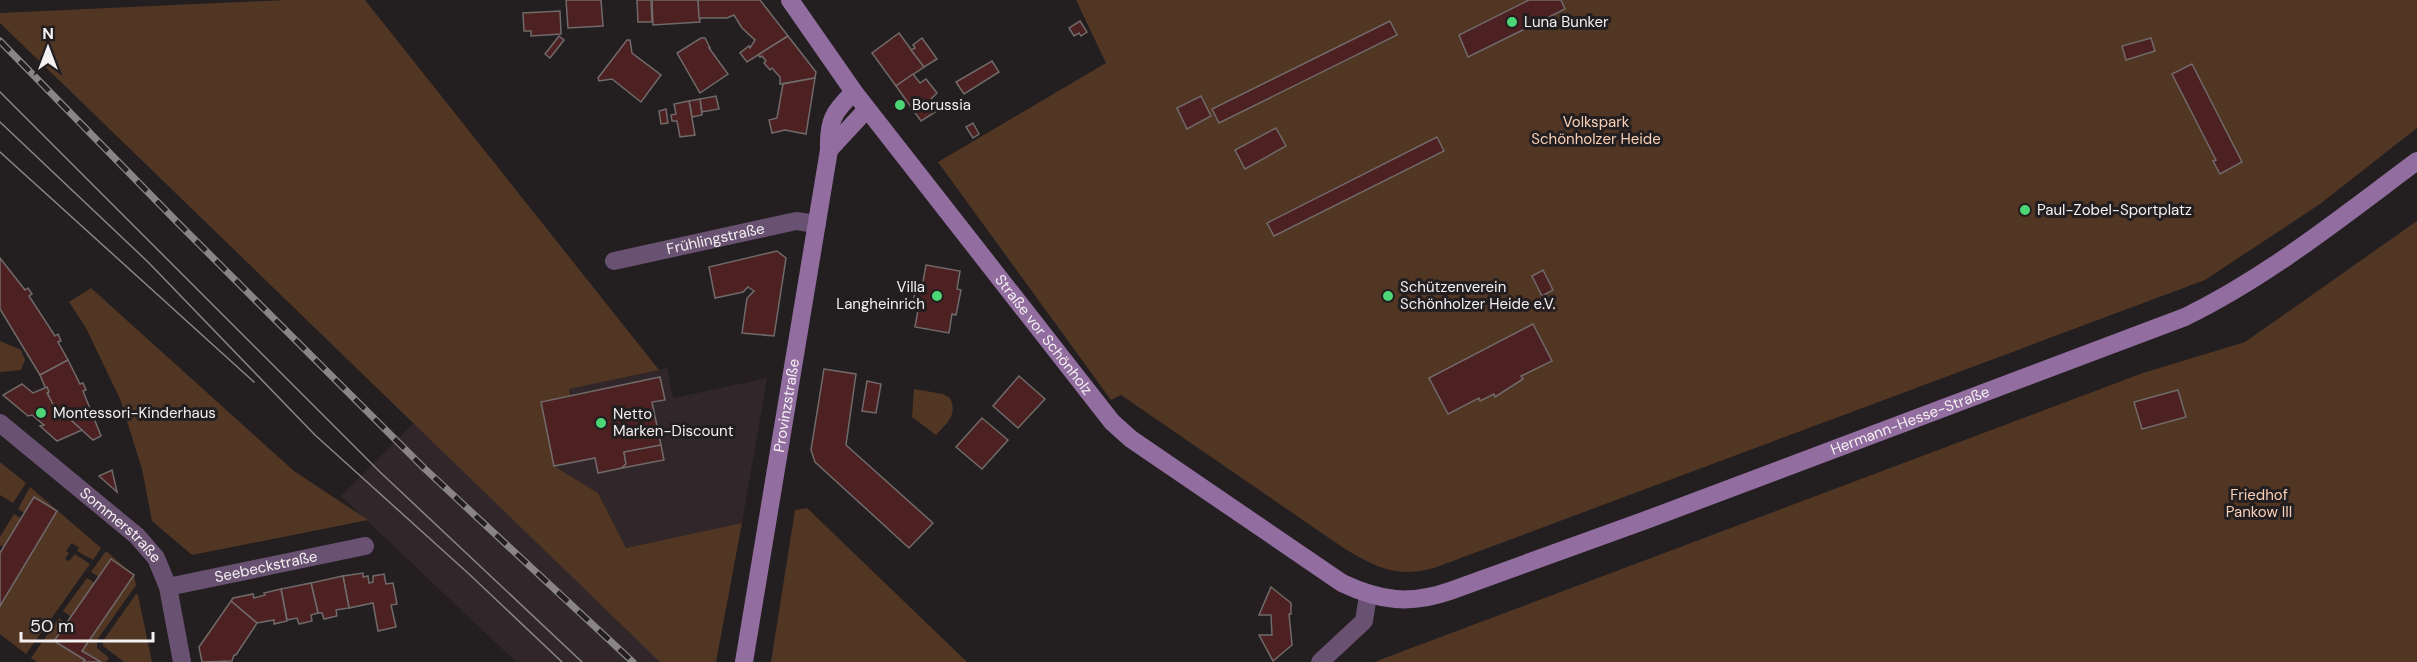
<svg xmlns="http://www.w3.org/2000/svg" width="2417" height="662" font-family="'DM Sans',sans-serif">
	<style>
		.built { fill: #31272b }
		.green { fill: #523624 }
		.building { fill: #4d2121; stroke: #706a6a; stroke-width: 1.5 }
		.lines { fill: none; stroke-linecap: round; stroke-linejoin: round }
		.street { stroke: #695171; stroke-width: 18 }
		.secondary { stroke: #926d9f; stroke-width: 18 }
		.tram { stroke: #898586; stroke-width: 1.5 }
		.rail-casing { stroke: #898586; stroke-width: 7 }
		.rail { stroke: #231e20; stroke-width: 4.5; stroke-dasharray: 14; stroke-linecap: butt }
		.poi-dot { fill: #4dd676; stroke: #231e20; stroke-width: 2 }
		.labels { text-anchor: middle; stroke-width: 6; stroke-linejoin: round; paint-order: stroke }
		.poi-label { font-size: 15px; fill: #f3f0f1; stroke: #231e20; text-anchor: start }
		.park-label { font-size: 15px; fill: #f9d0b6; stroke: #231e20 }
		.street-label { font-size: 15px; fill: #f3f0f1; stroke: #231e20 }
	</style>
	<rect width="100%" height="100%" fill="#231e20"/>
	<g class="built">
		<polygon points="667,368 673,398 767,378 742,523 626,548 598,493 554,466 541,402 569,396 569,389"/>
		<polygon points="437,400 710,662 516,662 341,496"/>
	</g>
	<g class="green">
		<polygon points="286,0 365,0 659,370 569,389 570,396 541,402 554,466 598,493 626,548 742,523 716,662 660,662 0,23 0,13"/>
		<path d="M 1076,0 L 2417,0 L 2417,128 L 2320,204 L 2205,280 L 1434,568 C 1396,578 1378,568 1345,549 L 1121,395 L 1111,400 L 938,162 L 1106,63 Z"/>
		<polygon points="2417,221 2417,662 1374,662 2143,373 2245,342"/>
		<polygon points="91,288 294,471 368,520 192,555 152,521 142,469 120,399 86,328 69,302"/>
		<polygon points="0,341 21,350 25,360 21,370 0,372"/>
		<path d="M 914,389 L 943,394 L 950,398 C 958,415 947,423 936,435 L 912,417 Z"/>
		<polygon points="0,462 26,483 13,503 0,495"/>
		<polygon points="30,487 101,548 93,560 77,551 79,548 72,543 66,551 69,553 65,559 69,561 75,554 90,564 26,654 0,634 0,606 57,511 34,497 24,513 18,509"/>
		<polygon points="807,508 967,662 771,662 795,510"/>
		<polygon points="14,514 21,518 3,547 0,545 0,537"/>
		<polygon points="106,551 134,575 136,585 97,640 97,648 109,658 106,662 101,662 82,651 134,575 111,560 99,577 91,572"/>
		<polygon points="87,578 95,583 71,617 63,611"/>
		<polygon points="136,594 138,595 152,662 124,662 103,646 103,641"/>
		<polygon points="59,618 66,623 55,641 85,660 83,662 37,662 31,658"/>
	</g>
	<g class="building">
		<polygon points="566,0 601,0 603,26 568,28"/>
		<polygon points="637,0 651,0 652,22 638,22"/>
		<polygon points="652,0 698,0 700,22 653,25"/>
		<polygon points="698,0 760,0 788,36 747,62 740,53 749,46 750,48 755,40 742,28 734,15 727,18 699,18"/>
		<polygon points="1529,0 1561,0 1565,9 1468,57 1459,35"/>
		<polygon points="560,11 561,34 531,36 531,31 524,31 523,13"/>
		<polygon points="1080,21 1087,32 1081,36 1079,33 1074,36 1069,28"/>
		<polygon points="1390,21 1397,35 1219,123 1212,109"/>
		<polygon points="899,33 924,67 896,86 872,53"/>
		<polygon points="559,36 564,40 550,58 545,54"/>
		<polygon points="788,36 816,72 815,78 780,84 780,77 772,68 770,70 764,63 766,61 762,56 760,57 758,55"/>
		<polygon points="701,38 705,38 710,48 709,48 728,74 700,93 677,53"/>
		<polygon points="922,38 937,59 924,67 911,50 915,48 913,45"/>
		<polygon points="2151,38 2155,51 2126,60 2122,46"/>
		<polygon points="627,40 630,40 632,53 661,75 641,102 612,79 599,81 598,78"/>
		<polygon points="992,61 999,72 964,94 956,82"/>
		<polygon points="2192,64 2242,162 2220,174 2213,161 2216,160 2172,74"/>
		<polygon points="913,74 920,83 926,79 937,93 931,99 940,109 921,121 896,86"/>
		<polygon points="815,78 806,134 785,130 772,133 769,120 777,118 783,84"/>
		<polygon points="716,96 719,109 702,112 700,99"/>
		<polygon points="1201,96 1211,116 1187,129 1177,108"/>
		<polygon points="700,99 702,115 692,117 689,101"/>
		<polygon points="689,101 695,135 680,137 677,121 672,121 671,115 676,114 674,104"/>
		<polygon points="666,109 668,123 661,124 659,111"/>
		<polygon points="973,123 979,134 973,138 966,127"/>
		<polygon points="1276,128 1286,146 1245,169 1235,150"/>
		<polygon points="1437,137 1444,151 1274,236 1267,223"/>
		<polygon points="777,251 786,258 774,336 742,333 747,298 754,291 748,287 743,292 715,298 709,267"/>
		<polygon points="0,258 25,290 28,288 32,294 29,296 55,336 58,334 61,341 58,342 68,360 40,375 0,309"/>
		<polygon points="926,265 960,271 957,289 961,290 956,315 952,314 949,333 915,327 919,304 913,303 916,286 922,287"/>
		<polygon points="1543,270 1553,290 1542,296 1532,276"/>
		<polygon points="1533,324 1552,361 1521,376 1523,379 1495,397 1494,394 1480,401 1479,398 1448,414 1429,378"/>
		<polygon points="68,360 80,384 83,383 86,390 83,391 101,436 93,440 66,416 61,419 57,410 55,411 40,375"/>
		<polygon points="824,369 856,374 846,445 933,523 909,548 815,462 811,450"/>
		<polygon points="1019,376 1045,399 1018,428 993,406"/>
		<polygon points="660,377 665,400 652,402 661,445 624,452 626,464 622,468 598,473 595,458 554,466 541,402"/>
		<polygon points="867,381 881,384 876,413 862,411"/>
		<polygon points="22,384 33,393 47,387 49,392 47,393 61,419 66,416 82,430 57,441 40,426 44,425 32,415 28,416 3,395"/>
		<polygon points="2178,390 2186,417 2142,429 2134,402"/>
		<polygon points="982,418 1008,440 982,469 956,447"/>
		<polygon points="661,445 664,460 622,468 626,464 624,452"/>
		<polygon points="112,470 117,492 99,476"/>
		<polygon points="34,497 57,511 0,606 0,553"/>
		<polygon points="111,559 134,575 82,651 101,662 83,662 85,660 54,641"/>
		<polygon points="363,573 363,577 368,576 369,583 373,582 373,576 384,574 386,584 393,583 397,604 391,605 396,627 378,631 373,603 349,608 343,576"/>
		<polygon points="343,576 349,608 336,610 337,616 324,619 322,613 318,613 311,583"/>
		<polygon points="311,583 318,613 311,615 312,621 299,624 297,618 287,620 281,589"/>
		<polygon points="1271,587 1291,603 1291,614 1289,614 1292,645 1273,661 1259,635 1272,635 1271,615 1259,615"/>
		<polygon points="281,589 287,621 274,624 274,620 257,623 231,601 233,598 253,594 254,598 265,595 264,593"/>
		<polygon points="231,601 257,623 236,655 234,655 232,661 202,662 199,647"/>
	</g>
	<g class="lines">
		<g class="street">
			<path id="s1" d="M 614,261 L 796,221 L 817,224"/>
			<path id="s2" d="M 0,423 L 137,536 L 156,558 L 168,587 L 182,662"/>
			<path id="s3" d="M 168,587 L 365,546"/>
			<polyline points="1320,662 1364,621 1368,595"/>
		</g>
		<g class="secondary">
			<path id="s4" d="M 790,0 L 854,92 L 1112,422 L 1131,439 L 1342,583 C 1380,601 1410,605 1450,591 L 1646,520 L 2185,317 C 2269,276 2343,216 2417,161"/>
			<polyline points="829,150 867,109"/>
			<path id="s5" d="M 744,662 L 829,150 C 828,121 833,112 854,92"/>
		</g>
		<g class="tram">
			<polyline points="0,92 380,472 582,662"/>
			<polyline points="0,122 148,262 315,435 469,574 562,662"/>
			<polyline points="0,152 254,382"/>
		</g>
		<g class="rail-casing">
			<polyline id="rail" points="0,41 180,225 425,469 633,662"/>
		</g>
		<use href="#rail" class="rail"/>
	</g>
	<g class="poi-dot">
		<circle cx="1512" cy="22" r="6"/>
		<circle cx="900" cy="105" r="6"/>
		<circle cx="2025" cy="210" r="6"/>
		<circle cx="937" cy="296" r="6"/>
		<circle cx="1388" cy="296" r="6"/>
		<circle cx="41" cy="413" r="6"/>
		<circle cx="601" cy="423" r="6"/>
	</g>
	<g class="labels">
		<g class="poi-label">
			<text x="1524" y="27">Luna Bunker</text>
			<text x="912" y="110">Borussia</text>
			<text x="2037" y="215">Paul-Zobel-Sportplatz</text>
			<text x="925" y="292" text-anchor="end">Villa<tspan x="925" dy="17">Langheinrich</tspan></text>
			<text x="1400" y="292">Schützenverein<tspan x="1400" dy="17">Schönholzer Heide e.V.</tspan></text>
			<text x="53" y="418">Montessori-Kinderhaus</text>
			<text x="613" y="419">Netto<tspan x="613" dy="17">Marken-Discount</tspan></text>
		</g>
		<g class="park-label">
			<text x="1596" y="127">Volkspark<tspan x="1596" dy="17">Schönholzer Heide</tspan></text>
			<text x="2259" y="500">Friedhof<tspan x="2259" dy="17">Pankow III</tspan></text>
		</g>
		<g class="street-label">
			<text dy="5" stroke="none"><textPath href="#s1" startOffset="104">Frühlingstraße</textPath></text>
			<text dy="5" stroke="none"><textPath href="#s4" startOffset="420">Straße vor Schönholz</textPath></text>
			<text dy="5" stroke="none"><textPath href="#s5" startOffset="260">Provinzstraße</textPath></text>
			<text dy="5" stroke="none"><textPath href="#s4" startOffset="1414">Hermann-Hesse-Straße</textPath></text>
			<text dy="5" stroke="none"><textPath href="#s2" startOffset="158">Sommerstraße</textPath></text>
			<text dy="5" stroke="none"><textPath href="#s3" startOffset="100">Seebeckstraße</textPath></text>
		</g>
	</g>
	<g transform="translate(48 48)" stroke="#231e20" stroke-width="4.5" paint-order="stroke">
	<path d="M0-4.5L10 22L0 15L-10 22Z" fill="#f3f0f1"/>
	<text y="-9" font-size="16" font-weight="bold" text-anchor="middle" fill="#f3f0f1">N</text>
	</g>
	<path d="M21 632v9h132v-9" fill="none" stroke="#f3f0f1" stroke-width="3"/>
	<text x="30" y="632" font-size="18" fill="#f3f0f1" stroke="#231e20" stroke-width="4.5" paint-order="stroke">50 m</text>
</svg>
